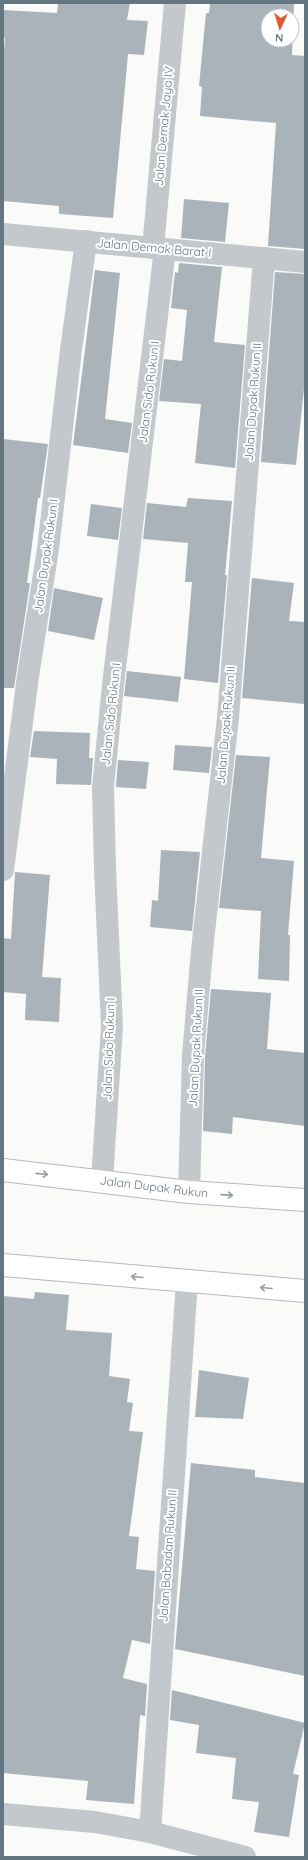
<svg xmlns="http://www.w3.org/2000/svg" width="308" height="1860" font-family="Quicksand,sans-serif">
	<style>
		.building { fill: #aab3b9; fill-rule: evenodd }
		.lines { fill: none; stroke-linecap: round; stroke-linejoin: round }
		.primary-casing { stroke: #b5babe; stroke-width: 24 }
		.street { stroke: #c3c8cc; stroke-width: 22 }
		.primary { stroke: #fff; stroke-width: 22 }
		.oneway { stroke: #939fa8 }
		.labels { text-anchor: middle; stroke-width: 4; stroke-linejoin: round; paint-order: stroke }
		.street-label { font-size: 12px; fill: #657683; stroke: #fff }
	</style>
	<rect width="100%" height="100%" fill="#fafaf8"/>
	<g class="building">
		<polygon points="58,3 130,3 127,20 148,21 144,55 128,54 113,218 59,214 59,206 3,201 3,63 5,38 3,38 3,10 57,13"/>
		<path d="M 210,3 L 294,3 L 292,55 L 305,56 L 305,249 L 268,246 L 276,123 L 200,116 L 202,87 L 199,86 L 206,13 L 209,13 ZM 268,16 L 292,16 L 292,40 L 268,40 Z"/>
		<polygon points="184,199 229,203 225,242 181,238"/>
		<polygon points="179,263 222,267 214,342 245,345 235,468 195,463 201,404 159,401 164,359 182,361 187,310 171,308 175,272 178,273"/>
		<polygon points="95,270 120,273 105,419 132,423 128,453 73,445"/>
		<polygon points="275,272 305,274 305,379 296,465 261,462"/>
		<polygon points="3,439 48,444 40,498 38,498 27,583 30,583 14,688 3,688"/>
		<polygon points="188,498 232,501 225,575 227,575 218,683 184,679 192,582 185,582 188,543 143,539 147,503 186,507"/>
		<polygon points="91,504 122,508 118,540 87,536"/>
		<polygon points="252,578 294,583 289,621 305,622 305,704 242,698"/>
		<polygon points="54,588 103,598 94,640 48,631"/>
		<polygon points="127,671 181,677 178,702 124,696"/>
		<polygon points="34,731 90,733 89,758 93,758 91,785 56,784 57,759 30,757"/>
		<polygon points="175,745 212,747 209,773 173,770"/>
		<polygon points="236,755 270,757 261,858 294,861 288,935 290,935 289,981 258,979 261,911 219,908"/>
		<polygon points="118,760 149,762 146,789 116,787"/>
		<polygon points="161,850 200,852 192,931 150,927 152,900 158,901"/>
		<polygon points="15,872 50,875 42,977 61,978 59,1022 25,1020 26,994 3,992 3,938 11,939"/>
		<polygon points="211,989 271,993 267,1049 305,1053 305,1126 233,1117 232,1134 203,1131 205,1057"/>
		<polygon points="35,1292 69,1295 66,1330 112,1333 109,1376 130,1379 127,1402 133,1403 129,1431 143,1432 129,1536 139,1537 136,1569 155,1571 150,1644 132,1640 123,1678 147,1684 145,1716 140,1715 134,1804 86,1800 88,1781 3,1773 3,1296 34,1299"/>
		<polygon points="199,1370 249,1378 243,1419 195,1417"/>
		<polygon points="191,1463 255,1470 255,1477 305,1483 305,1676 175,1649"/>
		<polygon points="172,1690 305,1723 293,1774 299,1775 289,1837 254,1832 259,1802 232,1799 236,1758 196,1753 199,1725 170,1720"/>
	</g>
	<g class="lines">
		<g class="primary-casing">
			<g id="primary">
				<polyline points="3,1170 189,1192 305,1200"/>
				<polyline points="3,1265 305,1291"/>
			</g>
		</g>
		<g class="street">
			<polyline points="3,234 305,262"/>
			<polyline points="153,248 175,3"/>
			<polyline points="3,870 28,676 48,549 71,350 86,241"/>
			<polyline points="102,1181 112,1026 105,869 103,787 113,685 165,249"/>
			<polyline points="189,1192 193,1056 202,950 228,718 264,258"/>
			<polyline points="3,1814 95,1822 150,1832 245,1857"/>
			<polyline points="150,1832 187,1281"/>
		</g>
		<use href="#primary" class="primary"/>
	</g>
	<defs><path id="oneway-shaft" d="M-6 0H5M1.5-3L5.5 0L1.5 3" fill="none" stroke-width="1.6" stroke-linecap="round" stroke-linejoin="round"/></defs>
	<g class="oneway">
		<use href="#oneway-shaft" transform="translate(42 1174) rotate(6)"/>
		<use href="#oneway-shaft" transform="translate(227 1195) rotate(4)"/>
		<use href="#oneway-shaft" transform="translate(137 1277) rotate(-175)"/>
		<use href="#oneway-shaft" transform="translate(266 1288) rotate(-175)"/>
	</g>
	<g class="labels">
		<g class="street-label">
			<text transform="translate(164 126) rotate(-85)" y="4">Jalan Demak Jaya IV</text>
			<text transform="translate(154 248) rotate(5)" y="4">Jalan Demak Barat I</text>
			<text transform="translate(149 392) rotate(-83)" y="4">Jalan Sido Rukun I</text>
			<text transform="translate(253 402) rotate(-86)" y="4">Jalan Dupak Rukun II</text>
			<text transform="translate(46 556) rotate(-82)" y="4">Jalan Dupak Rukun I</text>
			<text transform="translate(111 714) rotate(-84)" y="4">Jalan Sido Rukun I</text>
			<text transform="translate(226 725) rotate(-85)" y="4">Jalan Dupak Rukun II</text>
			<text transform="translate(196 1048) rotate(-87)" y="4">Jalan Dupak Rukun II</text>
			<text transform="translate(109 1049) rotate(-88)" y="4">Jalan Sido Rukun I</text>
			<text transform="translate(154 1187) rotate(7)" y="4">Jalan Dupak Rukun</text>
			<text transform="translate(168 1556) rotate(-86)" y="4">Jalan Babadan Rukun II</text>
		</g>
	</g>
	<rect width="308" height="1860" fill="none" stroke="#657683" stroke-width="8"/>
	<g transform="translate(280 28) rotate(184)"><circle r="19" fill="#ffffff" stroke="#c1c8cd"/>
	<path d="M0-3L7 15L0 10L-7 15Z" fill="#e4572e"/>
	<text y="-6" font-size="11" font-weight="bold" text-anchor="middle" fill="#657683">N</text>
	</g>
</svg>
